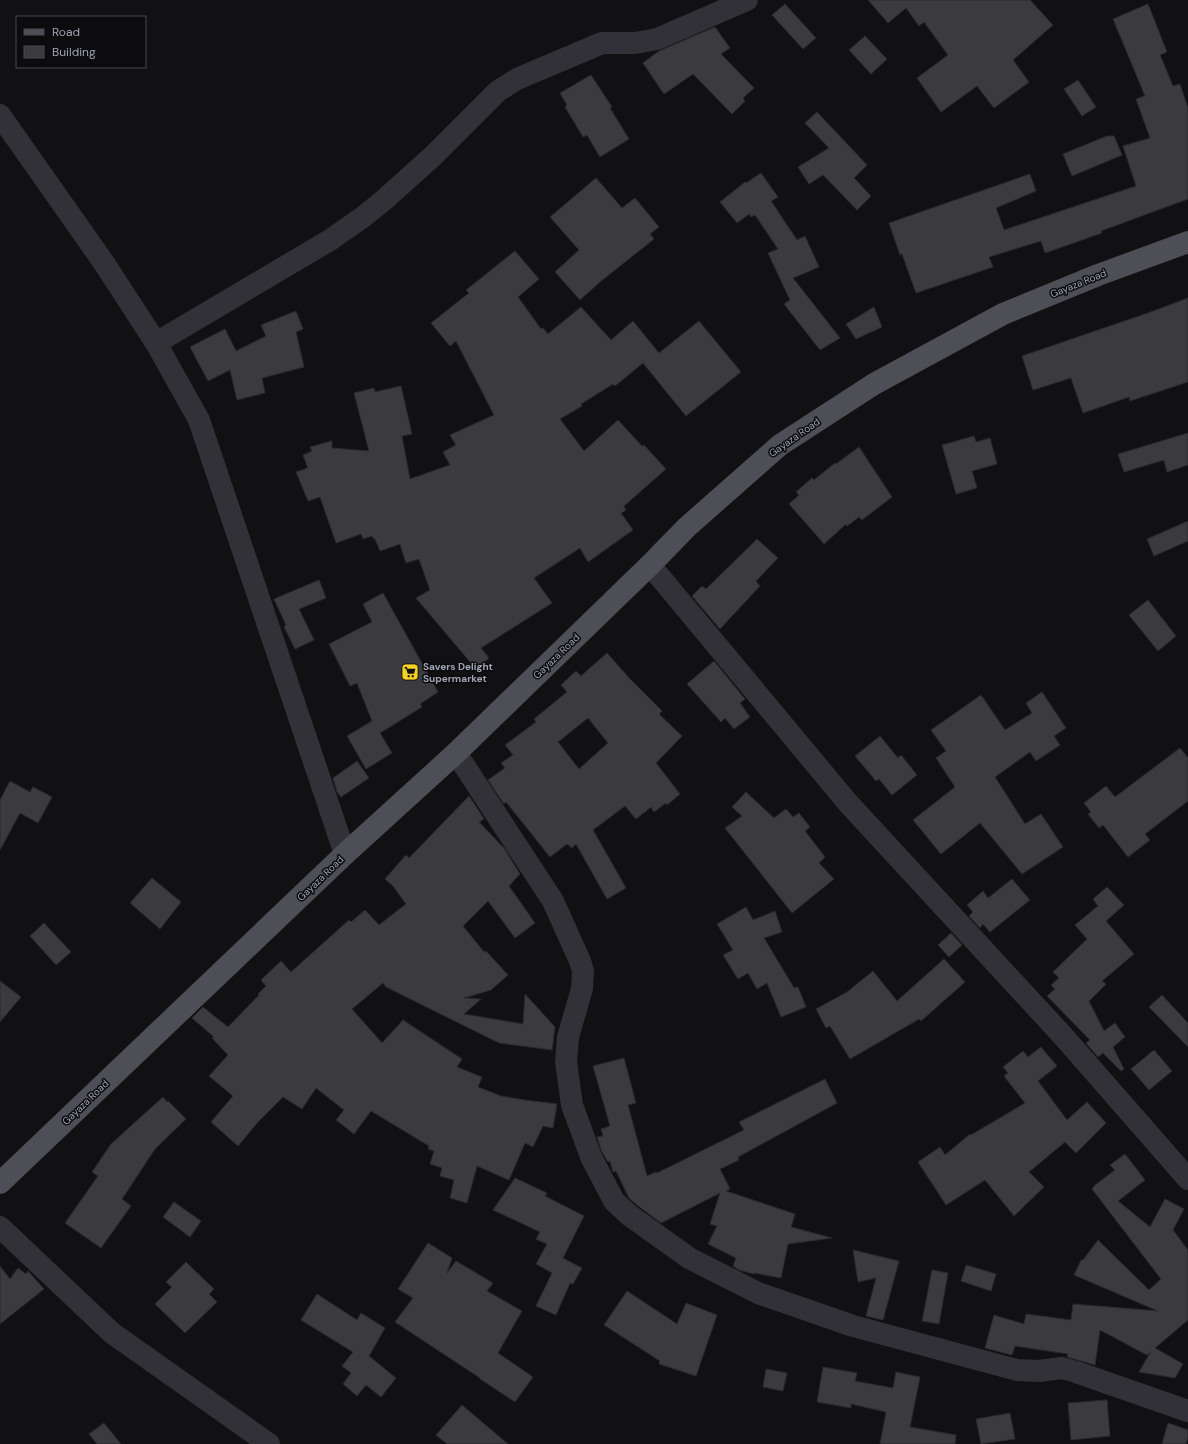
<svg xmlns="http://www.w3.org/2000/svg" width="1188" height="1444" font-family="'DM Sans',sans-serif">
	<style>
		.building { fill: #3a3a3f; stroke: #2b2a2e; fill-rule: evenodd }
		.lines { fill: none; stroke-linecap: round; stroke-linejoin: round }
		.minor { stroke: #313137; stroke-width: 22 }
		.major { stroke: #4d4e56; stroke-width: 22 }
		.labels { text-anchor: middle; stroke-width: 3; stroke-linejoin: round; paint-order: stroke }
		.street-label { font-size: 10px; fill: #a1a4b3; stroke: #0c0b0d }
		.poi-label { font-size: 10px; font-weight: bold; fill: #a1a4b3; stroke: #0c0b0d; text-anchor: start }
	</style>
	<rect width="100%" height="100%" fill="#111012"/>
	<g class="building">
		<polygon points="868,0 1030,0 1053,25 1013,60 1029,82 994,108 977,86 941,112 917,78 948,55 924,22 919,26 906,8 888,23"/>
		<polygon points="785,4 816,38 803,49 772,15"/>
		<polygon points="1148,4 1167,52 1160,55 1173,86 1180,84 1188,108 1188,199 1101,231 1102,233 1045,253 1041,241 989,257 993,267 916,293 902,254 900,255 889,223 1030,174 1036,191 996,208 1004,230 1136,186 1123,146 1150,138 1136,99 1145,96 1113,19"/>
		<polygon points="715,27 730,48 721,54 754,88 743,98 745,101 732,114 693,74 664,94 643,63 659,51"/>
		<polygon points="865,36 887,59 871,74 849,50"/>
		<polygon points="591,75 612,107 610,108 629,139 600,157 587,135 583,137 565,107 567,105 560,93"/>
		<polygon points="1078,80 1096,107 1082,116 1064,89"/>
		<polygon points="817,112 867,165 854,178 871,196 857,210 823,175 809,184 798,167 829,148 805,123"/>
		<polygon points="1107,136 1114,136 1122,155 1072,176 1063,154"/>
		<polygon points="761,173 778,197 771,201 797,240 805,236 819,267 793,278 840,338 820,350 784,304 790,300 768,253 778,249 755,215 751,217 749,214 737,223 720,202 745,182 746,183"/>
		<polygon points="596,178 622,208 635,198 659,227 650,234 654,239 600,282 580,300 555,272 579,250 550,217"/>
		<polygon points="515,251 539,279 518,297 541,329 543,328 548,334 581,307 611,340 633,321 659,353 699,321 741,372 686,416 643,363 615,386 613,384 581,404 582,406 560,419 584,451 618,420 642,446 644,445 666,469 624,506 626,510 621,513 633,530 588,562 580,548 534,578 552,603 481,648 489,658 476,669 416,598 430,590 419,559 406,563 400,544 380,551 375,539 374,539 372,536 363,539 361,534 336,543 320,497 308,501 296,472 308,468 303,455 312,451 310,447 332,441 332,448 369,451 354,393 374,388 375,392 401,386 412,434 402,436 410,479 450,465 443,452 456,445 450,435 494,415 456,341 450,346 431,323 469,293 466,290"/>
		<polygon points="1188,298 1188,382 1130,401 1129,397 1083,413 1071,378 1033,390 1022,356 1148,313"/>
		<polygon points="874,307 882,327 856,339 846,324"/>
		<polygon points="296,311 303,329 296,332 304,367 262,378 265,393 237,400 230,370 208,381 190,347 225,329 236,351 266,336 261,325"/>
		<polygon points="1188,433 1188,465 1167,472 1164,460 1124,472 1118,454"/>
		<polygon points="974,436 976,442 990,438 997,464 972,471 977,488 956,494 942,445"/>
		<polygon points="859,447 892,497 862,520 859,517 847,526 846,524 824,544 789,504 799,495 796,492 812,478 814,480 835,463 836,464"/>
		<polygon points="1188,521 1188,541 1154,556 1147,539"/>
		<polygon points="757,539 778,558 756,581 760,586 720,629 692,596 702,586 706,589"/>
		<polygon points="319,580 326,598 299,609 314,640 295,649 284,627 286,625 274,599"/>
		<polygon points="383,593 438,692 420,704 422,707 380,733 392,753 366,769 347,736 372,721 357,683 350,686 329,644 372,622 363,604"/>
		<polygon points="1148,600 1176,636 1158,651 1129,615"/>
		<path d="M 607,653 L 630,679 L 662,711 L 659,714 L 682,736 L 656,763 L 680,794 L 667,805 L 666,803 L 654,812 L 651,807 L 636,819 L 625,806 L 593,830 L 626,888 L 607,899 L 576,844 L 572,848 L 567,844 L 550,857 L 506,802 L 504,804 L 488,780 L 505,768 L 501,763 L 513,755 L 505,745 L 536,722 L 534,719 L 567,692 L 561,685 L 576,671 L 581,676 ZM 588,718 L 608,743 L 579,769 L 558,742 Z"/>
		<polygon points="714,661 745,699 740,703 750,717 734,729 725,718 721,722 687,684"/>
		<polygon points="1042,692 1066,728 1054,736 1060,745 1036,761 1030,752 995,777 1025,824 1041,814 1063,847 1022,874 980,823 941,854 913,820 955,787 936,758 946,751 931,730 981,695 1005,730 1032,713 1026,703"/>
		<polygon points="880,736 898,758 901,755 917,775 892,795 879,779 876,781 855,756"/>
		<polygon points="1180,748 1188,758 1188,801 1145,834 1150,840 1128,857 1103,825 1099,828 1088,814 1091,812 1084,803 1106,786 1115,797"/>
		<polygon points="357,761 369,778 341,797 337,792 333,778"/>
		<polygon points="10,781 30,792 33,787 52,797 38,823 20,813 0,850 0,800"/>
		<polygon points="746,792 774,818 786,809 793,817 799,813 810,827 805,831 825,857 819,863 834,879 792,913 725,828 742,816 732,807"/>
		<polygon points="469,796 484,819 479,822 504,848 520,874 509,886 535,923 515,938 488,901 463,926 484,952 486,951 508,975 491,990 464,998 481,999 464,1014 523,1024 525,994 555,1027 552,1050 499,1043 386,987 383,983 352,1009 382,1043 403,1020 462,1059 457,1067 482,1077 478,1087 501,1096 525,1100 557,1104 553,1128 543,1126 533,1147 525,1143 509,1180 477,1166 467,1203 450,1198 454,1180 440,1176 442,1168 430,1164 434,1151 428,1149 429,1146 371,1111 354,1134 336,1120 344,1110 316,1088 302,1109 283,1097 259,1121 238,1146 211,1122 233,1096 209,1076 228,1055 212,1038 214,1037 192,1018 203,1007 228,1027 259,995 258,994 266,986 261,980 281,961 291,972 349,920 351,922 365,910 379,925 406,904 393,886 385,879 406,855 409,858"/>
		<polygon points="152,878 181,902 160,929 130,903"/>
		<polygon points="1012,879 1030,900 990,932 983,924 980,928 969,916 973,912 967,905 983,891 988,898"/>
		<polygon points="1107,887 1124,905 1106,921 1134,954 1102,981 1106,984 1089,1001 1104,1031 1115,1023 1125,1037 1113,1047 1124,1069 1121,1071 1103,1053 1098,1057 1086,1043 1090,1040 1047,996 1055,989 1051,985 1059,978 1053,972 1087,939 1075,925 1098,906 1093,899"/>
		<polygon points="746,907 753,920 775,911 782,932 764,938 794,988 798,987 806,1007 781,1017 767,983 757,989 748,973 738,979 723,955 733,950 717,924"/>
		<polygon points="44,923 71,952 56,965 30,936"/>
		<polygon points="951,933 962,945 949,957 938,945"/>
		<polygon points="944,959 965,982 921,1021 919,1019 850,1059 830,1026 826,1028 816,1009 847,992 873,971 897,1001"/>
		<polygon points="0,981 21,997 0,1022"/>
		<polygon points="1162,995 1188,1023 1188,1047 1149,1007"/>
		<polygon points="1041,1047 1057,1066 1038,1081 1067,1120 1087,1102 1106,1123 1076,1153 1065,1142 1029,1172 1044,1187 1014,1216 985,1180 946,1205 918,1162 940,1147 945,1155 970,1134 971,1135 1025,1103 1004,1076 1008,1073 1003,1067 1023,1051 1028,1057"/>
		<polygon points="1154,1050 1172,1071 1149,1090 1131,1069"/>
		<polygon points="624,1058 636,1103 628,1105 647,1176 656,1172 657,1173 744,1130 739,1122 825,1079 837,1103 738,1157 739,1160 720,1169 730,1189 726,1191 795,1214 791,1227 832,1238 788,1244 781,1278 754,1273 754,1274 739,1270 733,1266 736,1258 708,1244 717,1226 710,1224 720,1193 661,1223 637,1205 629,1198 616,1171 613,1172 610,1161 608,1162 602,1152 597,1137 603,1136 601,1129 610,1126 593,1066"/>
		<polygon points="163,1097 167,1102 168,1101 186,1119 155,1149 122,1199 131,1206 101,1248 65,1223 98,1176 92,1172 111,1144"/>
		<polygon points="1125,1154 1145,1180 1118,1201 1150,1227 1165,1199 1184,1209 1173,1230 1188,1250 1188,1320 1155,1348 1183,1364 1175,1378 1139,1372 1151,1351 1147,1355 1100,1330 1095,1365 1067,1357 1068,1354 1015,1346 1012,1355 985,1348 994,1315 1024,1324 1026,1314 1071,1320 1073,1304 1158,1311 1074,1275 1081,1260 1083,1260 1098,1240 1149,1290 1161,1279 1092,1189 1095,1185 1115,1170 1110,1165"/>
		<polygon points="515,1178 547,1193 545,1196 584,1216 563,1258 582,1268 573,1284 570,1283 556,1315 536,1306 552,1273 536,1264 547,1244 536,1239 540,1232 493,1210"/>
		<polygon points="174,1202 201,1221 190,1237 163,1217"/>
		<polygon points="428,1243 452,1258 447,1273 456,1261 493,1283 487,1291 522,1311 498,1353 533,1377 515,1402 480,1379 480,1378 395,1322 413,1298 398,1289"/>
		<polygon points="853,1250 899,1261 883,1320 866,1316 876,1278 858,1282"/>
		<polygon points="186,1262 214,1289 209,1294 217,1302 185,1333 155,1304 172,1287 166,1282"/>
		<polygon points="966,1265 996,1274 991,1291 961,1281"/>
		<polygon points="0,1266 10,1279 18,1268 26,1274 28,1271 44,1289 0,1324"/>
		<polygon points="932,1270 948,1273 939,1324 922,1321"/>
		<polygon points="627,1291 677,1324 686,1303 717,1315 696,1376 659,1364 660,1361 604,1325"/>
		<polygon points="317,1294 357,1320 361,1313 385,1328 369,1356 396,1378 381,1397 366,1385 357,1396 343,1384 351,1373 342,1366 353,1352 301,1320"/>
		<polygon points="823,1367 857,1373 855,1381 893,1388 896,1372 920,1377 910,1427 956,1435 955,1444 880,1444 886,1412 851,1404 851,1408 817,1402"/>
		<polygon points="766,1369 787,1373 783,1391 763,1387"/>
		<polygon points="1107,1400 1110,1436 1071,1440 1068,1403"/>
		<polygon points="462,1405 508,1444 447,1444 436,1435"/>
		<polygon points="1010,1413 1015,1439 981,1444 976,1419"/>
		<polygon points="104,1423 121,1444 97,1444 89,1434"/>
		<polygon points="1168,1423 1188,1430 1188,1437 1186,1444 1162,1444"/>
	</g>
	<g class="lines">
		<g class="minor">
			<polyline points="0,115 104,263 156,343 199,420 345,854"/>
			<polyline points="156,343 330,240 363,217 384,200 433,156 498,91 517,79 602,43 635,43 657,39 747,0"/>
			<polyline points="650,565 848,803 1063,1036 1188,1179"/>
			<polyline points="456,753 553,901 580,961 583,971 582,989 568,1037 566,1062 572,1105 591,1157 614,1201 629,1215 689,1258 758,1293 853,1326 1017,1370 1039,1371 1062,1368 1076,1372 1188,1411"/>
			<polyline points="0,1227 112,1333 269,1444"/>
		</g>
		<polyline class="major" points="0,1183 345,854 456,753 650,565 687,527 780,445 874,384 1003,314 1098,275 1188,242"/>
	</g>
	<defs>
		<g id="supermarket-square" transform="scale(0.9)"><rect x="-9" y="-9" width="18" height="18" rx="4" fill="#f5d125" stroke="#0c0b0d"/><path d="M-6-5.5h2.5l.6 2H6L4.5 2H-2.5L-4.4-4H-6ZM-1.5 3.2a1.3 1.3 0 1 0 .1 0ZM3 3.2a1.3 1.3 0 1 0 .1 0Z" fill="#111"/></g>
	</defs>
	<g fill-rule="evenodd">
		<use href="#supermarket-square" x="410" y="672"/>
	</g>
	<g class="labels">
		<g class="street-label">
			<text transform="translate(1078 283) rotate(-22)" y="4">Gayaza Road</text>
			<text transform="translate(794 437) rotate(-35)" y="4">Gayaza Road</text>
			<text transform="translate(556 656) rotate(-44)" y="4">Gayaza Road</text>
			<text transform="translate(320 878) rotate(-44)" y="4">Gayaza Road</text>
			<text transform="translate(85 1102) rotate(-44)" y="4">Gayaza Road</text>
		</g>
		<g class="poi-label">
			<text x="423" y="670">Savers Delight<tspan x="423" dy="12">Supermarket</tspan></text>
		</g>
	</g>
	<rect x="16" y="16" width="130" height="52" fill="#0c0b0d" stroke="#48484f"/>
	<rect x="24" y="29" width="20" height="6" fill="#4d4e56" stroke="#48484f"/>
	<text x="52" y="36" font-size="12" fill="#a1a4b3">Road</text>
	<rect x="24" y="46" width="20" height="12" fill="#3a3a3f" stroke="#48484f"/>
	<text x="52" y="56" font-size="12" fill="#a1a4b3">Building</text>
</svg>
